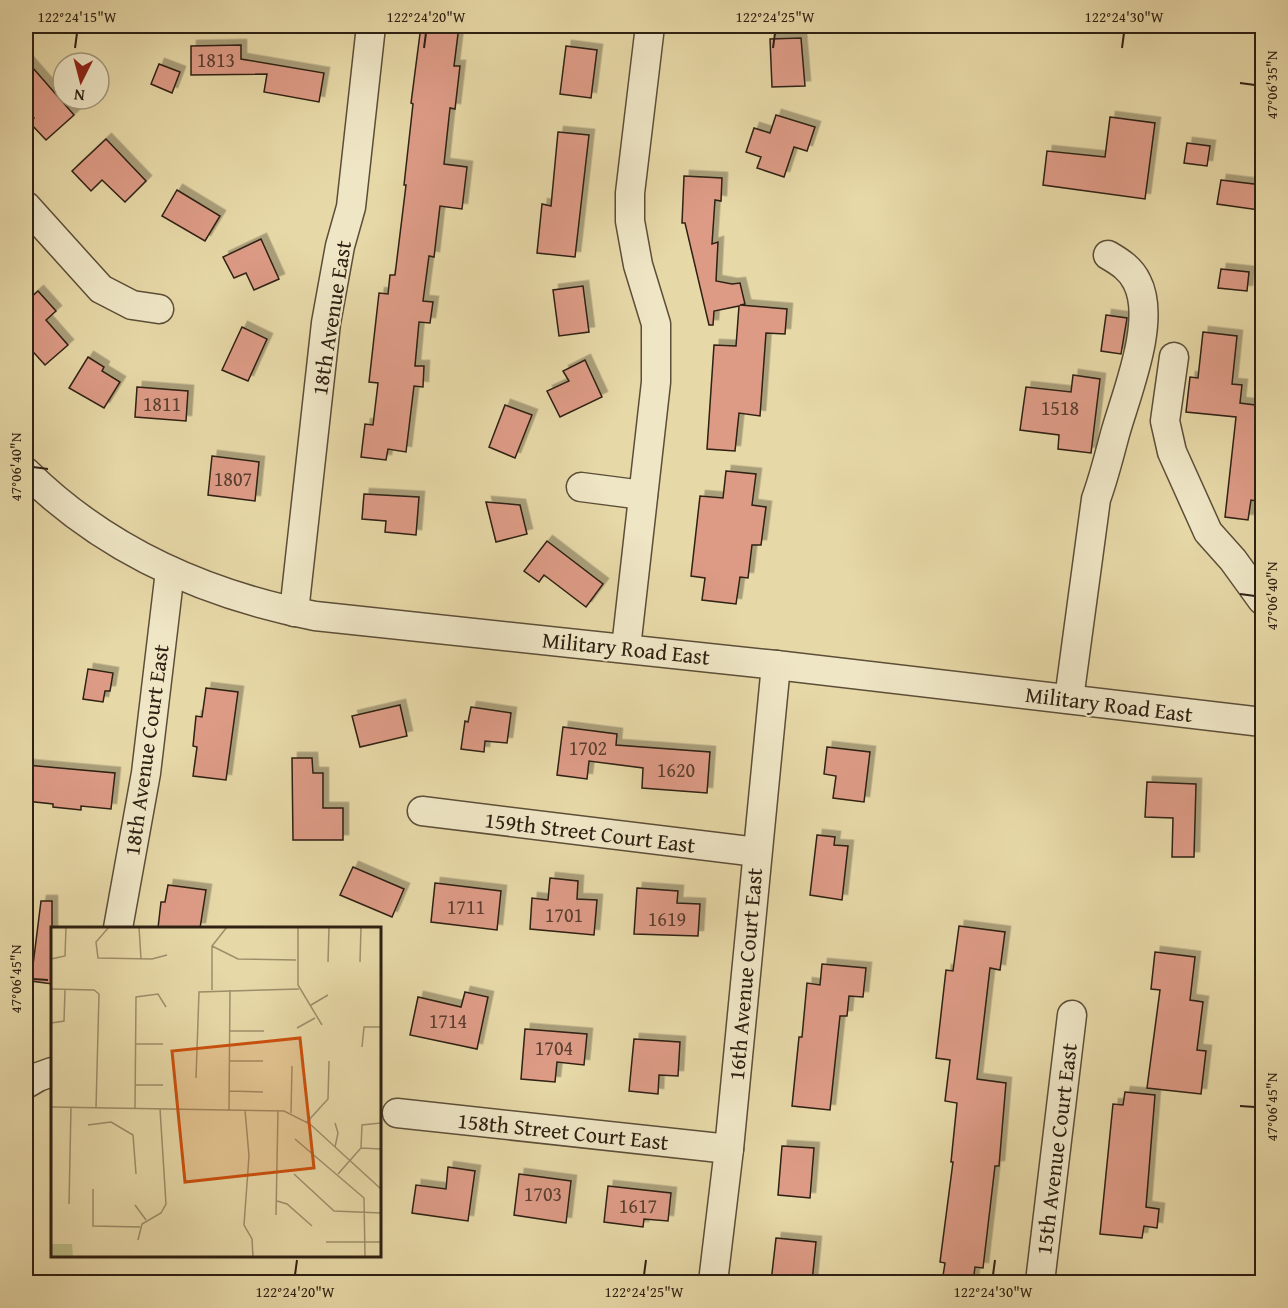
<svg xmlns="http://www.w3.org/2000/svg" width="1288" height="1308" font-family="'Gentium Book Plus',serif">
	<style>
		.building { fill: #dd9b86; stroke: #2e2012; stroke-width: 1.5; filter: url(#shadow) }
		.lines { fill: none; stroke-linecap: round; stroke-linejoin: round }
		.minor-casing { stroke: #5c4e37; stroke-width: 31 }
		.minor { stroke: #efe6c6; stroke-width: 28 }
		.ticks { fill: none; stroke: #2e2012; stroke-width: 2 }
		.labels { text-anchor: middle; stroke-width: 4.5; stroke-linejoin: round; paint-order: stroke }
		.number-label { font-size: 20px; fill: #5a3f2f }
		.street-label { font-size: 22px; fill: #2e2012; stroke: #efe6c6 }
		.inset-road { fill: none; stroke: #9d8e6b; stroke-width: 1.5 }
		.view { fill: #cc500d; fill-opacity: 0.15; stroke: #cc500d; stroke-width: 3 }
		.inset-edge { fill: none; stroke: #2e2012; stroke-width: 3 }
		.neatline { fill: none; stroke: #2e2012; stroke-width: 2 }
		.ticks-label { font-size: 15px; text-anchor: middle; fill: #2e2012 }
	</style>
	<defs>
		<filter id="shadow"><feDropShadow dx="5.5" dy="-5.5" stdDeviation="0" flood-color="#0004"/></filter>
	</defs>
	<rect width="100%" height="100%" fill="#e7d8a7"/>
	<filter id="stains"><feTurbulence type="fractalNoise" baseFrequency=".00333" numOctaves="4"/><feColorMatrix values="0 0 0 0 .2 0 0 0 0 .09 0 0 0 0 .02 0 0 0 .5 -.17"/></filter>
	<radialGradient id="worn" r=".72"><stop offset=".6" stop-color="#630" stop-opacity="0"/><stop offset="1" stop-color="#630" stop-opacity=".3"/></radialGradient>
	<g class="building">
		<polygon points="421,26 459,26 454,66 460,66 455,109 450,108 444,164 467,167 462,209 440,206 434,257 429,256 423,301 433,302 430,323 419,322 415,366 424,366 423,387 414,386 406,452 388,449 386,460 361,457 365,424 373,425 378,383 369,382 379,293 388,294 390,275 395,275 406,185 404,185 413,104 411,103"/>
		<polygon points="801,38 805,86 772,87 770,39"/>
		<polygon points="241,45 241,59 324,73 319,102 264,92 267,74 191,75 191,46"/>
		<polygon points="566,46 597,50 591,98 560,94"/>
		<polygon points="26,60 74,115 46,140 30,123 34,118 26,108"/>
		<polygon points="159,64 180,72 172,93 151,84"/>
		<polygon points="776,115 815,127 807,151 794,147 784,177 757,168 761,157 746,152 754,128 770,133"/>
		<polygon points="1110,117 1155,123 1145,199 1043,185 1047,151 1105,157"/>
		<polygon points="558,132 589,135 575,257 537,253 542,204 551,206"/>
		<polygon points="106,139 146,181 125,202 102,180 91,191 72,171"/>
		<polygon points="1187,143 1210,146 1207,166 1184,163"/>
		<polygon points="684,176 722,178 721,201 715,200 712,244 718,242 716,281 732,284 740,283 745,304 740,305 787,309 785,334 766,333 760,416 739,413 735,451 707,449 714,345 736,346 739,306 714,311 713,325 709,325 685,223 682,223"/>
		<polygon points="1221,180 1262,185 1259,210 1217,204"/>
		<polygon points="177,190 220,216 205,241 162,216"/>
		<polygon points="261,239 279,279 254,290 246,273 234,278 223,257"/>
		<polygon points="1221,269 1249,272 1247,291 1218,288"/>
		<polygon points="583,286 589,332 559,336 553,290"/>
		<polygon points="38,291 56,311 46,320 68,345 45,365 26,344 26,302"/>
		<polygon points="1106,315 1127,318 1121,354 1101,351"/>
		<polygon points="242,327 267,339 248,381 222,370"/>
		<polygon points="1203,332 1237,336 1232,384 1242,385 1240,403 1263,406 1263,434 1258,468 1263,468 1263,502 1251,500 1248,520 1225,517 1236,417 1186,412 1190,377 1198,378"/>
		<polygon points="88,357 104,367 102,371 120,382 104,408 69,388"/>
		<polygon points="585,360 602,397 560,417 547,391 569,381 563,371"/>
		<polygon points="1073,375 1100,379 1091,453 1058,449 1059,435 1020,430 1026,387 1071,392"/>
		<polygon points="137,387 188,391 186,421 135,417"/>
		<polygon points="505,405 532,415 515,458 489,447"/>
		<polygon points="212,456 259,462 255,501 208,495"/>
		<polygon points="726,471 756,474 752,505 766,507 761,545 752,545 748,578 740,577 736,604 702,600 705,578 691,576 700,496 723,498"/>
		<polygon points="364,494 419,497 416,535 385,532 386,521 362,519"/>
		<polygon points="486,502 520,505 527,534 496,542"/>
		<polygon points="547,541 603,584 586,607 544,575 539,582 524,571"/>
		<polygon points="88,669 113,673 110,691 105,691 103,702 83,699"/>
		<polygon points="206,688 238,692 226,780 193,776 197,747 193,746 196,716 202,717"/>
		<polygon points="400,705 407,736 360,747 352,716"/>
		<polygon points="471,707 511,713 507,743 485,741 484,752 461,749 465,721 468,722"/>
		<polygon points="563,727 617,734 616,745 710,752 707,793 642,788 643,768 589,761 587,779 557,775"/>
		<polygon points="827,747 870,752 864,802 833,798 836,776 824,774"/>
		<polygon points="292,758 312,758 313,773 323,773 323,808 343,808 343,840 293,840"/>
		<polygon points="26,765 115,773 111,809 81,806 81,810 53,807 53,804 26,801"/>
		<polygon points="1147,782 1196,784 1194,857 1172,857 1173,818 1145,817"/>
		<polygon points="817,835 835,837 834,845 848,846 842,900 810,895"/>
		<polygon points="353,867 404,889 392,917 340,895"/>
		<polygon points="550,878 578,881 577,899 597,900 594,935 530,929 532,898 548,900"/>
		<polygon points="435,883 501,891 497,930 431,922"/>
		<polygon points="168,885 206,890 200,928 158,928 161,902 165,902"/>
		<polygon points="637,888 678,891 677,903 700,904 698,936 634,934"/>
		<polygon points="41,901 52,901 52,984 31,981"/>
		<polygon points="959,926 1005,932 1000,970 990,968 977,1079 1006,1083 999,1166 995,1166 983,1268 975,1267 973,1282 942,1282 945,1263 940,1262 953,1162 951,1162 957,1103 945,1101 950,1060 936,1058 946,970 953,971"/>
		<polygon points="1155,952 1195,957 1190,1000 1203,1002 1197,1050 1206,1051 1201,1094 1147,1088 1160,990 1151,989"/>
		<polygon points="822,964 866,968 863,997 849,996 847,1016 840,1016 830,1110 792,1106 799,1037 802,1037 807,983 820,985"/>
		<polygon points="465,992 488,997 477,1049 410,1035 418,997 461,1007"/>
		<polygon points="525,1029 587,1034 584,1065 557,1062 555,1082 521,1079"/>
		<polygon points="634,1039 680,1042 678,1076 659,1075 658,1094 629,1091"/>
		<polygon points="1125,1092 1155,1095 1146,1207 1159,1209 1157,1228 1144,1226 1142,1238 1100,1234 1113,1104 1123,1105"/>
		<polygon points="782,1146 814,1148 810,1198 778,1195"/>
		<polygon points="448,1167 475,1171 468,1221 412,1213 416,1185 446,1189"/>
		<polygon points="519,1174 571,1181 566,1223 514,1215"/>
		<polygon points="608,1186 671,1193 668,1221 644,1219 643,1227 604,1222"/>
		<polygon points="776,1238 816,1242 812,1282 771,1282"/>
	</g>
	<g class="lines">
		<g class="minor-casing">
			<g id="minor">
				<polyline points="26,206 101,289 132,305 159,309"/>
				<polyline points="1174,357 1165,421 1172,452 1208,532 1233,560 1262,600"/>
				<path d="M 26,472 C 105,550 207,595 315,616 L 776,665 L 1262,722"/>
				<polyline points="581,487 643,495"/>
				<polyline points="294,612 326,323 340,246 351,207 371,26"/>
				<polyline points="626,648 656,382 656,324 638,265 630,221 630,193 650,26"/>
				<path d="M 1069,699 L 1096,499 C 1104,477 1109,456 1115,434 C 1126,394 1157,321 1137,282 C 1131,269 1120,262 1108,255"/>
				<polyline points="422,811 757,852"/>
				<polyline points="118,928 146,773 170,571"/>
				<polyline points="26,1084 38,1077 52,1072"/>
				<polyline points="397,1113 729,1149"/>
				<polyline points="713,1282 729,1149 776,665"/>
				<polyline points="1040,1282 1072,1015"/>
			</g>
		</g>
		<use href="#minor" class="minor"/>
	</g>
	<path class="ticks" d="M 75,48 L 77,33M 424,48 L 426,33M 773,48 L 775,33M 1122,48 L 1124,33M 1240,83 L 1255,85M 33,467 L 48,469M 1240,594 L 1255,596M 33,979 L 48,980M 1240,1106 L 1255,1107M 295,1275 L 297,1260M 644,1275 L 646,1260M 993,1275 L 995,1260"/>
	<g class="labels">
		<g class="number-label">
			<text x="216" y="67">1813</text>
			<text x="162" y="411">1811</text>
			<text x="1060" y="415">1518</text>
			<text x="233" y="486">1807</text>
			<text x="588" y="755">1702</text>
			<text x="676" y="777">1620</text>
			<text x="466" y="914">1711</text>
			<text x="564" y="922">1701</text>
			<text x="667" y="926">1619</text>
			<text x="448" y="1028">1714</text>
			<text x="554" y="1055">1704</text>
			<text x="543" y="1201">1703</text>
			<text x="638" y="1213">1617</text>
		</g>
		<g class="street-label">
			<text transform="translate(331 318) rotate(-81)" y="8">18th Avenue East</text>
			<text transform="translate(626 648) rotate(6)" y="8">Military Road East</text>
			<text transform="translate(1109 704) rotate(7)" y="8">Military Road East</text>
			<text transform="translate(146 750) rotate(-82)" y="8">18th Avenue Court East</text>
			<text transform="translate(590 832) rotate(7)" y="8">159th Street Court East</text>
			<text transform="translate(745 974) rotate(-85)" y="8">16th Avenue Court East</text>
			<text transform="translate(563 1131) rotate(6)" y="8">158th Street Court East</text>
			<text transform="translate(1056 1149) rotate(-83)" y="8">15th Avenue Court East</text>
		</g>
	</g>
	<g transform="translate(51 927)">
		<rect width="330" height="330" fill="#e7d8a7"/>
		<path d="M 0,317 L 21,317 L 22,330 L 0,330 Z" fill="#babd84"/>
		<path class="inset-road" d="M 58,0 L 45,15 L 47,31 L 101,32 L 116,28M 88,0 L 90,32M 247,0 L 247,58 L 271,98M 161,19 L 187,32 L 245,33M 0,32 L 14,29 L 15,0M 277,35 L 278,0M 309,35 L 310,0M 0,62 L 43,63 L 48,67 L 45,181M 161,63 L 161,19 L 176,0M 260,78 L 277,68M 0,96 L 13,94 L 14,63M 246,101 L 264,91M 178,104 L 213,104M 85,117 L 112,117M 311,120 L 313,100 L 330,100M 178,134 L 212,134M 145,151 L 148,65 L 248,62M 84,158 L 112,158M 178,164 L 212,165M 0,180 L 233,184 L 259,197 L 330,262M 84,182 L 85,70 L 107,67 L 115,80M 178,183 L 179,63M 194,183 L 198,229 L 193,298 L 201,312 L 202,330M 240,186 L 241,139M 60,195 L 82,208 L 85,247M 256,195 L 277,172 L 278,134M 37,198 L 60,195M 244,212 L 313,271 L 314,330M 284,220 L 287,206 L 284,196M 310,221 L 330,222M 243,247 L 283,284 L 330,286M 287,247 L 310,221 L 311,198 L 330,196M 42,262 L 42,299 L 89,300M 226,274 L 236,277 L 261,299M 18,277 L 20,180M 84,278 L 95,293M 225,288 L 227,183M 87,313 L 91,297 L 110,286 L 115,277 L 109,182M 275,315 L 330,315"/>
		<path class="view" d="M 249,111 L 263,241 L 134,255 L 121,124 Z"/>
		<rect width="330" height="330" class="inset-edge"/>
	</g>
	<rect width="1288" height="1308" fill="none" stroke="#e7d8a7" stroke-width="66"/>
	<g transform="translate(81 81) rotate(186)"><circle r="28" fill="#efe6c6" stroke="#a2977e" stroke-width="1.5"/>
	<path d="M0-4.5L10 22L0 15L-10 22Z" fill="#8f2418"/>
	<text y="-9" font-size="16" font-weight="bold" text-anchor="middle" fill="#2e2012">N</text>
	</g>
	<rect x="33" y="33" width="1222" height="1242" class="neatline"/>
	<g class="ticks-label">
		<text x="77" y="22">122°24'15"W</text>
		<text x="426" y="22">122°24'20"W</text>
		<text x="775" y="22">122°24'25"W</text>
		<text x="1124" y="22">122°24'30"W</text>
		<text transform="translate(1272 85) rotate(-90)" y="5">47°06'35"N</text>
		<text transform="translate(16 467) rotate(-90)" y="5">47°06'40"N</text>
		<text transform="translate(1272 596) rotate(-90)" y="5">47°06'40"N</text>
		<text transform="translate(16 979) rotate(-90)" y="5">47°06'45"N</text>
		<text transform="translate(1272 1107) rotate(-90)" y="5">47°06'45"N</text>
		<text x="295" y="1297">122°24'20"W</text>
		<text x="644" y="1297">122°24'25"W</text>
		<text x="993" y="1297">122°24'30"W</text>
	</g>
	<rect width="100%" height="100%" filter="url(#stains)"/>
	<rect width="100%" height="100%" fill="url(#worn)"/>
</svg>
